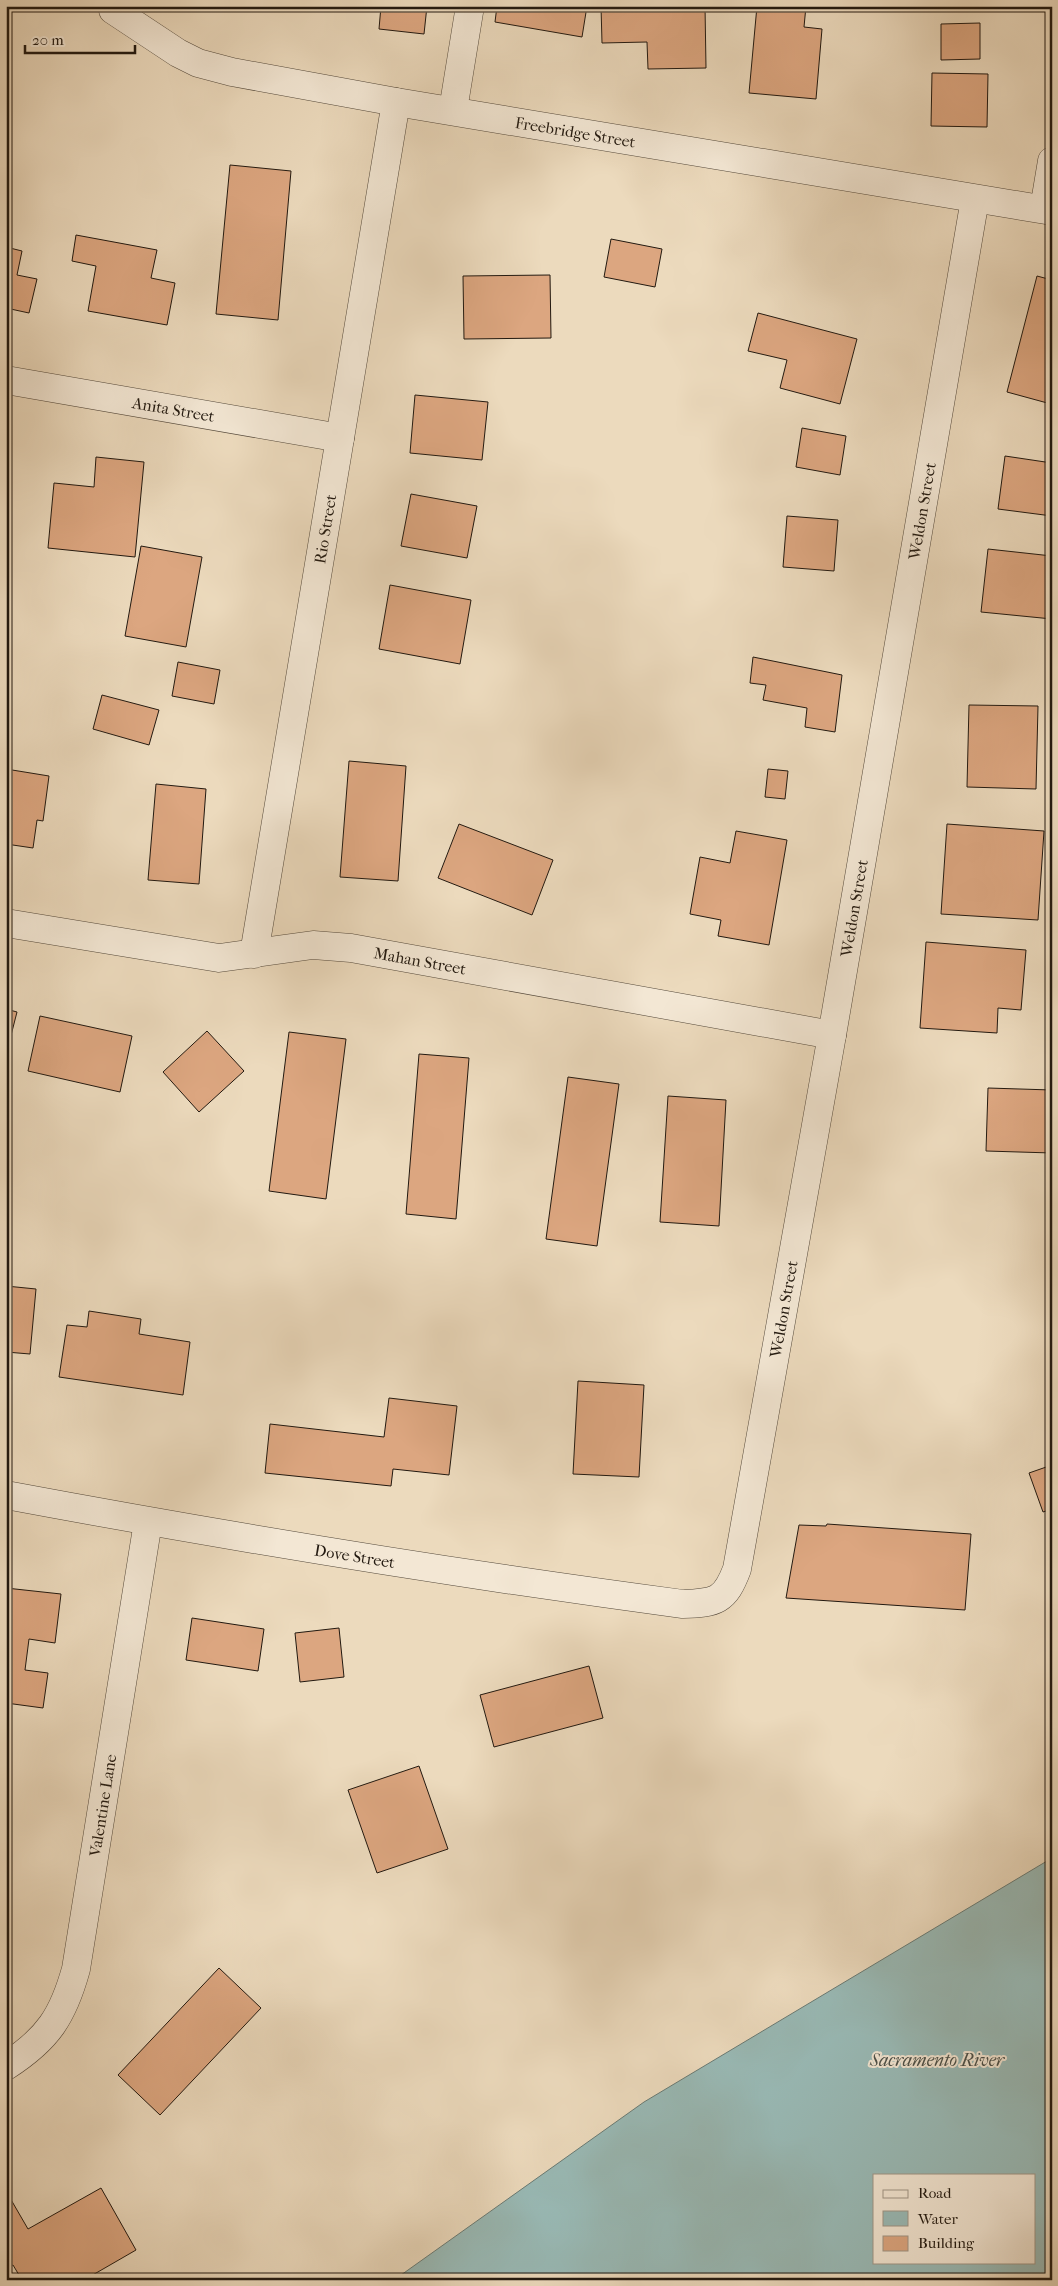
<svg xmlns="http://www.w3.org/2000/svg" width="1058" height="2286" font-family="'IM FELL French Canon',serif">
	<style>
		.water { fill: #99bab6; stroke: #697a74; fill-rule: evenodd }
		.building { fill: #dca680; stroke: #221910 }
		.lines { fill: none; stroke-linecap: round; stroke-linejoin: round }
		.minor-casing { stroke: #54493b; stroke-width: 29 }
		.minor { stroke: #f3e7d4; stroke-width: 28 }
		.labels { text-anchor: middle; stroke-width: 4; stroke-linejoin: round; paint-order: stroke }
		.street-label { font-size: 16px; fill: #221910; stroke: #f3e7d4 }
		.water-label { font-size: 18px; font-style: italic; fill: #4c514a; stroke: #f3e7d4 }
	</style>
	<rect width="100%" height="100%" fill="#ecdabd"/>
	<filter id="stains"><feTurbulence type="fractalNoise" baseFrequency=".004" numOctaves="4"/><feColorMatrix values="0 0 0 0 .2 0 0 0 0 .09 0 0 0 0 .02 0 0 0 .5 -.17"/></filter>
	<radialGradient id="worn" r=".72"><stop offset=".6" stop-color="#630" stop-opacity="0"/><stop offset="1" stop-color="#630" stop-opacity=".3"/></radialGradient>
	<path class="water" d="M 1052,1858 L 1052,2280 L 394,2280 L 644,2102 ZM 874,2175 L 1034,2175 L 1034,2262 L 874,2262 Z"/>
	<g class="building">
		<polygon points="381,6 427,6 424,34 379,29"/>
		<polygon points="497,6 587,6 582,37 495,22"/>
		<polygon points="601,6 705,6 706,68 648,69 647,42 602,43"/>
		<polygon points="757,6 806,6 804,27 822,29 816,99 749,93"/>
		<polygon points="980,23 980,59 941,60 941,24"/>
		<polygon points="932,73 988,74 987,127 931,126"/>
		<polygon points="230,165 291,171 278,320 216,314"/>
		<polygon points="76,235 157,250 151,278 175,283 167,325 88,311 96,266 72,261"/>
		<polygon points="611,239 662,249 655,287 604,277"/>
		<polygon points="6,247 22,251 17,275 37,279 29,313 6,308"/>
		<polygon points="550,275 551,338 464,339 463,276"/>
		<polygon points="1037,276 1052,280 1051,404 1007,392"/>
		<polygon points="758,313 857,339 840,404 780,388 787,360 748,351"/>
		<polygon points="415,395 488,402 482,460 410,453"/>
		<polygon points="802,428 846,436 840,475 796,467"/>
		<polygon points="1005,456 1052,463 1052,516 998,509"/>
		<polygon points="96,457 144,462 135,557 48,548 54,483 94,487"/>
		<polygon points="411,494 477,506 467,558 401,546"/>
		<polygon points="787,516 838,520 834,571 783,567"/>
		<polygon points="141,546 202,557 186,647 125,636"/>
		<polygon points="988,549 1052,556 1052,619 981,612"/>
		<polygon points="390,585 471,600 460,664 379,649"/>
		<polygon points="753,657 842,675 835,732 805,727 807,708 763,700 766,685 750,683"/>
		<polygon points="178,662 220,670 214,704 172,696"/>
		<polygon points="102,695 159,710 149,745 93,729"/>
		<polygon points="969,705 1038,706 1036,789 967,787"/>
		<polygon points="349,761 406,766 398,881 340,877"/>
		<polygon points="6,769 49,776 43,821 37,820 33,848 6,844"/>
		<polygon points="768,769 788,771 785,799 765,797"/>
		<polygon points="156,784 206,789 199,884 148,880"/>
		<polygon points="459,824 553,860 532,915 438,878"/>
		<polygon points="947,824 1044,831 1038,920 941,914"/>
		<polygon points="736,831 787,840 769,945 718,936 721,920 690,914 700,857 730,863"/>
		<polygon points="926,942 1026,950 1021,1010 998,1008 997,1033 920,1028"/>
		<polygon points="6,1009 17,1012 6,1055"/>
		<polygon points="40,1016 132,1036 120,1092 28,1071"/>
		<polygon points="207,1031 244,1071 199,1112 163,1072"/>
		<polygon points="289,1032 346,1039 326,1199 269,1191"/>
		<polygon points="419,1054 469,1058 456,1219 406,1214"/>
		<polygon points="568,1077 619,1084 597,1246 546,1239"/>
		<polygon points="988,1088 1052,1090 1052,1153 986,1151"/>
		<polygon points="668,1096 726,1100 719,1226 660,1222"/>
		<polygon points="6,1286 36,1289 30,1354 6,1352"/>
		<polygon points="89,1311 141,1319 139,1334 190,1342 183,1395 59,1377 67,1325 87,1327"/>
		<polygon points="578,1381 644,1385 639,1477 573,1474"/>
		<polygon points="389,1398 457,1406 449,1475 393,1469 391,1486 265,1473 270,1424 384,1437"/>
		<polygon points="1052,1465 1052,1509 1043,1512 1029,1473"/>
		<polygon points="827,1524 971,1534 965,1610 786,1598 799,1525 826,1526"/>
		<polygon points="6,1588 61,1594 55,1643 29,1639 25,1670 48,1673 43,1708 6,1703"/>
		<polygon points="192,1618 264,1629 258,1671 186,1660"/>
		<polygon points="339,1628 344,1677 300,1682 295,1633"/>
		<polygon points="589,1666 603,1718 494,1747 480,1695"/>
		<polygon points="6,1756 11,1757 6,1787"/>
		<polygon points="419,1766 448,1849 377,1873 348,1790"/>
		<polygon points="219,1968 261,2008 160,2115 118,2075"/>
		<polygon points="101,2188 136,2250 84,2280 22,2280 13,2265 6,2268 6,2191 28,2229"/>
	</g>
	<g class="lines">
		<g class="minor-casing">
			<g id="minor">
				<path id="s1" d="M 113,10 L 178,53 L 198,63 L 232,72 L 396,102 L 1052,211"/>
				<polyline points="453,110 470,6"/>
				<polyline points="1044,209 1052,161"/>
				<path id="s2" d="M 6,380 L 340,438"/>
				<path id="s3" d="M 6,923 L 219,958 L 313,945 L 351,948 L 832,1035"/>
				<path id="s4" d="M 254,954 L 396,102"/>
				<path id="s5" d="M 6,1495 C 231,1537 456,1574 683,1604 C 716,1603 725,1601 737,1569 L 832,1035 L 975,199"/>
				<path id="s6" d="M 6,2066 C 48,2039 63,2016 76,1969 L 148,1522"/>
			</g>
		</g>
		<use href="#minor" class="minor"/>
	</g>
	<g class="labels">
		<g class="street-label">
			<text dy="6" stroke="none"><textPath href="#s1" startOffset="484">Freebridge Street</textPath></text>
			<text dy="6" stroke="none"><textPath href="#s2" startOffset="170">Anita Street</textPath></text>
			<text dy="6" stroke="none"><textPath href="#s5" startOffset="1831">Weldon Street</textPath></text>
			<text dy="6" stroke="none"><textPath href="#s4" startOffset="431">Rio Street</textPath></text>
			<text dy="6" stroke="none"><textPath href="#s5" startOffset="1428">Weldon Street</textPath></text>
			<text dy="6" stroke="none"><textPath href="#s3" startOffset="419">Mahan Street</textPath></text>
			<text dy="6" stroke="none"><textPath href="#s5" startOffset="1021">Weldon Street</textPath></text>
			<text dy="6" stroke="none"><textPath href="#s5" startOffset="354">Dove Street</textPath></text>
			<text dy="6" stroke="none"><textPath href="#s6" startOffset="289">Valentine Lane</textPath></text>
		</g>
		<g class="water-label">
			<text x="937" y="2066">Sacramento River</text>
		</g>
	</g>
	<rect width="1058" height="2286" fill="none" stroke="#ecdabd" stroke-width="25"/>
	<rect x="8" y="8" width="1043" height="2271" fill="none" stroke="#221910" stroke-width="2.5"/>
	<rect x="12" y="12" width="1033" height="2261" fill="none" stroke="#221910"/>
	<rect x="873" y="2174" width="162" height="90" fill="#f3e7d4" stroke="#9f9586"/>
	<rect x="883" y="2190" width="25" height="8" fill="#f3e7d4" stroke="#9f9586"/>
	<text x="918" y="2198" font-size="15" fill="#221910">Road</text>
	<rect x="883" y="2211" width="25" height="15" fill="#99bab6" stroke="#9f9586"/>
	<text x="918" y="2224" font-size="15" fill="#221910">Water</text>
	<rect x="883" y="2236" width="25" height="15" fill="#dca680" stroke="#9f9586"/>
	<text x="918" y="2248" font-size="15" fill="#221910">Building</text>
	<path d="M25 45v8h110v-8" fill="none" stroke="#221910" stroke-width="2.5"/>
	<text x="32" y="45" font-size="15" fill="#221910" stroke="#f3e7d4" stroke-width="4" paint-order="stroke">20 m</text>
	<rect width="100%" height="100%" filter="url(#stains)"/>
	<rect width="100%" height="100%" fill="url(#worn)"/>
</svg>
